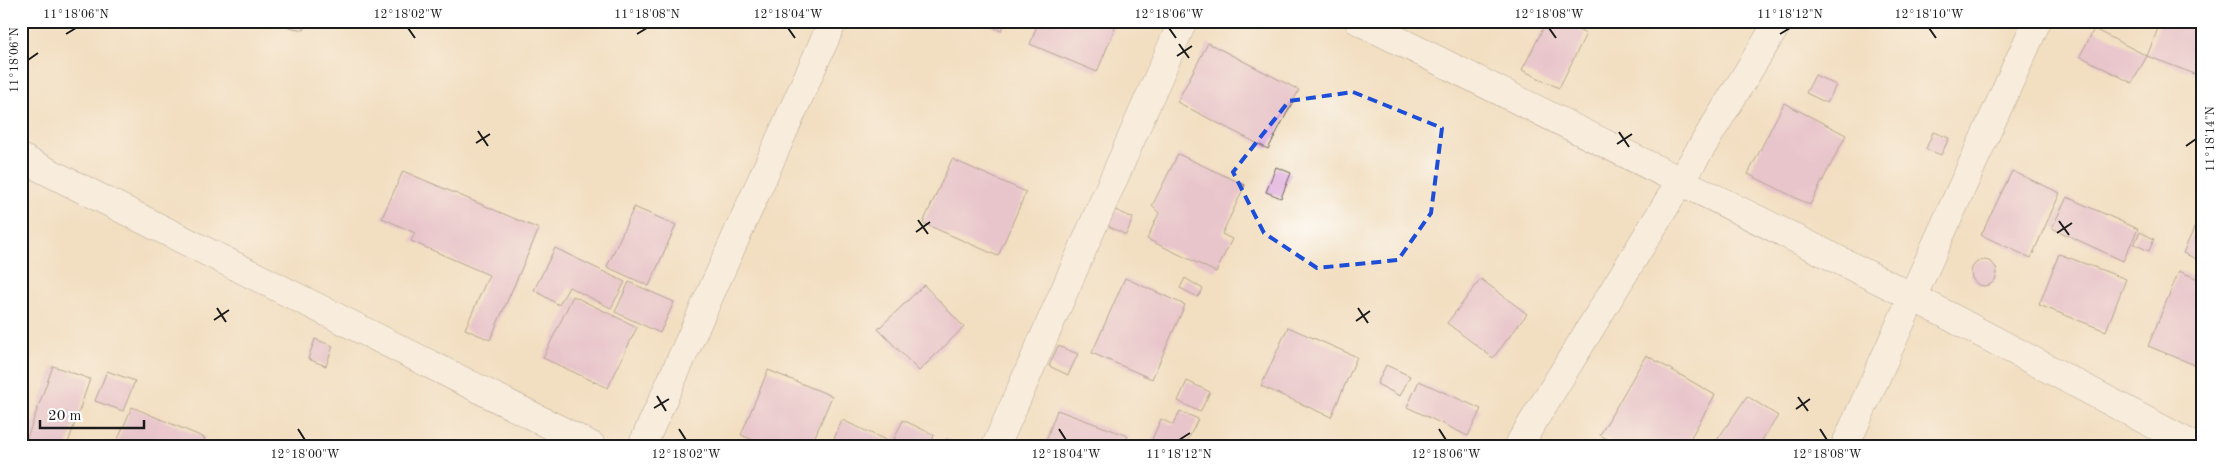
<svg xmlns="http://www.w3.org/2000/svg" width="2224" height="467" font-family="'Old Standard TT',serif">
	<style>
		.building { fill: #dca6d8 }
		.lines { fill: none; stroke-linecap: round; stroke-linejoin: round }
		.minor-casing { stroke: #676056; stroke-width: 29 }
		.minor { stroke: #fff; stroke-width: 28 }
		.marked { fill: none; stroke: #1d4ed8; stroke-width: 4; stroke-dasharray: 10 6; stroke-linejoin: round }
		.ticks { fill: none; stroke: #1c1c1c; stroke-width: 2 }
		.neatline { fill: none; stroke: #1c1c1c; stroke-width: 2 }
		.ticks-label { font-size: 12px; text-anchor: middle; fill: #1c1c1c }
	</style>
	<rect width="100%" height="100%" fill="#fff"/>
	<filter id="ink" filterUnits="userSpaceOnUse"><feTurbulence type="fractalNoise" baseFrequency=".02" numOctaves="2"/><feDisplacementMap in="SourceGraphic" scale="10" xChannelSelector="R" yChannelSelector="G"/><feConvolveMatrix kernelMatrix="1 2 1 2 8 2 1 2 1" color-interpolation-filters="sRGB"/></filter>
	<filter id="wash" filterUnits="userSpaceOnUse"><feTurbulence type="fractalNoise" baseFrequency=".0096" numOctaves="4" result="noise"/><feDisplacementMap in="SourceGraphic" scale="20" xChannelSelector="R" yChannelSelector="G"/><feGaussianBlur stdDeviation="1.12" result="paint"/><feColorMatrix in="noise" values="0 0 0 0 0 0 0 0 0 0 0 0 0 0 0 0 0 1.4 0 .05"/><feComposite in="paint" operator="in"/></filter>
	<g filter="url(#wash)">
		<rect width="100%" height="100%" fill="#f2dfc1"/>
		<g id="blocks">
			<g class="building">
				<polygon points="290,21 306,21 304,30 288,27"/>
				<polygon points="991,21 1006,21 1001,31 989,25"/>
				<polygon points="1039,21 1118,21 1097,72 1030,44"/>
				<polygon points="1547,21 1560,21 1586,34 1559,88 1522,70"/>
				<polygon points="2161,21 2203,21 2203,77 2147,56"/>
				<polygon points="2094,29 2147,56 2132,83 2080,56"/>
				<polygon points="1208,43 1299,90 1268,149 1177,102"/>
				<polygon points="1815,75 1836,85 1827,103 1806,93"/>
				<polygon points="1784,103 1846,135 1810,205 1748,174"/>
				<polygon points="1933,132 1949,138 1941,155 1926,149"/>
				<polygon points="1178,154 1245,185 1222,234 1232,239 1216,272 1147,239 1159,213 1152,206"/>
				<polygon points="952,159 1026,192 998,256 923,223"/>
				<polygon points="1276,167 1291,173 1281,198 1266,192"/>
				<polygon points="403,171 539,229 490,340 465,329 489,275 411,241 415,233 382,218"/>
				<polygon points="2012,171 2060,193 2031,258 1981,235"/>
				<polygon points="2067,197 2138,229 2123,261 2052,228"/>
				<polygon points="634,207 676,225 649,286 607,267"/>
				<polygon points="1111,208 1133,218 1126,235 1104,224"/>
				<polygon points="2196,224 2203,227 2203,262 2183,253"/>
				<polygon points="2140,232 2154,239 2149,251 2134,244"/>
				<polygon points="555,248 625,282 611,308 569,287 559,305 534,290"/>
				<polygon points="2059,254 2126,279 2106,331 2039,305"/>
				<circle cx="1984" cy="273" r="13"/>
				<polygon points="2179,271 2203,281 2203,359 2200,367 2148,346"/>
				<polygon points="1125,278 1185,305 1152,379 1092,353"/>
				<polygon points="1185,278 1203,289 1198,297 1180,288"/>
				<polygon points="1481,279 1527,314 1493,358 1447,323"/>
				<polygon points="629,282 674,302 660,333 615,312"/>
				<polygon points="924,285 964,327 919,371 878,329"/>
				<polygon points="573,296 637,327 608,388 543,358"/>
				<polygon points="1288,327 1357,357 1331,417 1261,386"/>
				<polygon points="315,339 333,346 326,366 308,359"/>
				<polygon points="1058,346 1078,354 1068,375 1049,366"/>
				<polygon points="1646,355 1715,395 1686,446 1619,446 1600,435"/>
				<polygon points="1386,365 1410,376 1400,396 1377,384"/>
				<polygon points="53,366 90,379 67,446 24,446"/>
				<polygon points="768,370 832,396 811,446 767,446 741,435"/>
				<polygon points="107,371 135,381 123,411 95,401"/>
				<polygon points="1187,381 1210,392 1200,412 1178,401"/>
				<polygon points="1419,381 1481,409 1468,436 1407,407"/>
				<polygon points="1747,396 1778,416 1758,446 1713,446"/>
				<polygon points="132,407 205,438 202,446 115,446"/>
				<polygon points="1057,410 1128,436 1124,446 1044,446"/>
				<polygon points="1180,411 1198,419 1185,446 1149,446 1161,419 1173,425"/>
				<polygon points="842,420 899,446 831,446"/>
				<polygon points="903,420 934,435 930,446 910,446 894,439"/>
				<polygon points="946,439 963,446 943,446"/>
			</g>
		</g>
	</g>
	<g filter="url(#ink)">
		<use href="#blocks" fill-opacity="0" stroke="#676056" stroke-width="1"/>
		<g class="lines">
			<g class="minor-casing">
				<g id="minor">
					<polyline points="1359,21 1913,297 2194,446"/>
					<polyline points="21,158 592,446"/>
					<polyline points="642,446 833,21"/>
					<polyline points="996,446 1183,21"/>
					<polyline points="1518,446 1779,21"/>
					<polyline points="1845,446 2037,21"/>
				</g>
			</g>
			<use href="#minor" class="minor"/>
		</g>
	</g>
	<path d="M0 0H2224V467H0ZM 1353,92 L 1442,128 L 1431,213 L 1398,260 L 1317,268 L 1264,233 L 1233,172 L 1289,101 Z" fill="#f2dfc1" fill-opacity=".55" fill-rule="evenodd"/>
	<path class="marked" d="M 1353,92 L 1442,128 L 1431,213 L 1398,260 L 1317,268 L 1264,233 L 1233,172 L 1289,101 Z"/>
	<path class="ticks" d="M 408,28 L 415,38M 788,28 L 795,38M 1169,28 L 1176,38M 1549,28 L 1556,38M 1929,28 L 1936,38M 66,34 L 76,28M 637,34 L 647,28M 1780,34 L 1790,28M 1179,44 L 1189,58M 1177,56 L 1192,46M 28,60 L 38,53M 478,131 L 488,146M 1619,132 L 1629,147M 476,143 L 490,134M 1617,144 L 1632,134M 2186,146 L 2196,139M 918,220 L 928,234M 2059,221 L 2069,235M 916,232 L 930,222M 2057,233 L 2072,223M 217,308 L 226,322M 1358,308 L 1368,323M 214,320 L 229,310M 1356,321 L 1370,311M 657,396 L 666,411M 1798,397 L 1808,411M 654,408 L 669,399M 1796,409 L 1810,399M 298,429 L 305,440M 679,429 L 686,440M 1059,429 L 1066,440M 1439,429 L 1446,440M 1820,429 L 1827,440M 1179,440 L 1190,433"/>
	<rect width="2224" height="467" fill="none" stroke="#fff" stroke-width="55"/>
	<path d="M40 420v8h104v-8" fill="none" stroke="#1c1c1c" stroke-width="2.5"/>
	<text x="48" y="420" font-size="15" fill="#1c1c1c" stroke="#ffffff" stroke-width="4" paint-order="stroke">20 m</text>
	<rect x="28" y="28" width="2168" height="412" class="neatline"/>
	<g class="ticks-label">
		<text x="76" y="18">11°18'06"N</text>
		<text x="408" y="18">12°18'02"W</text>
		<text x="647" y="18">11°18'08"N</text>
		<text x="788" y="18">12°18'04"W</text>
		<text x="1169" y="18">12°18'06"W</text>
		<text x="1549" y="18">12°18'08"W</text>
		<text x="1790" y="18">11°18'12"N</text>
		<text x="1929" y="18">12°18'10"W</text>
		<text transform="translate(14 60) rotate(-90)" y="4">11°18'06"N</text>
		<text transform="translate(2210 139) rotate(-90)" y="4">11°18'14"N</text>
		<text x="305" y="458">12°18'00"W</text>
		<text x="686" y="458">12°18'02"W</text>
		<text x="1066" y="458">12°18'04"W</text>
		<text x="1179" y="458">11°18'12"N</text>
		<text x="1446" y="458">12°18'06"W</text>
		<text x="1827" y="458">12°18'08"W</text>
	</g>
</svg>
